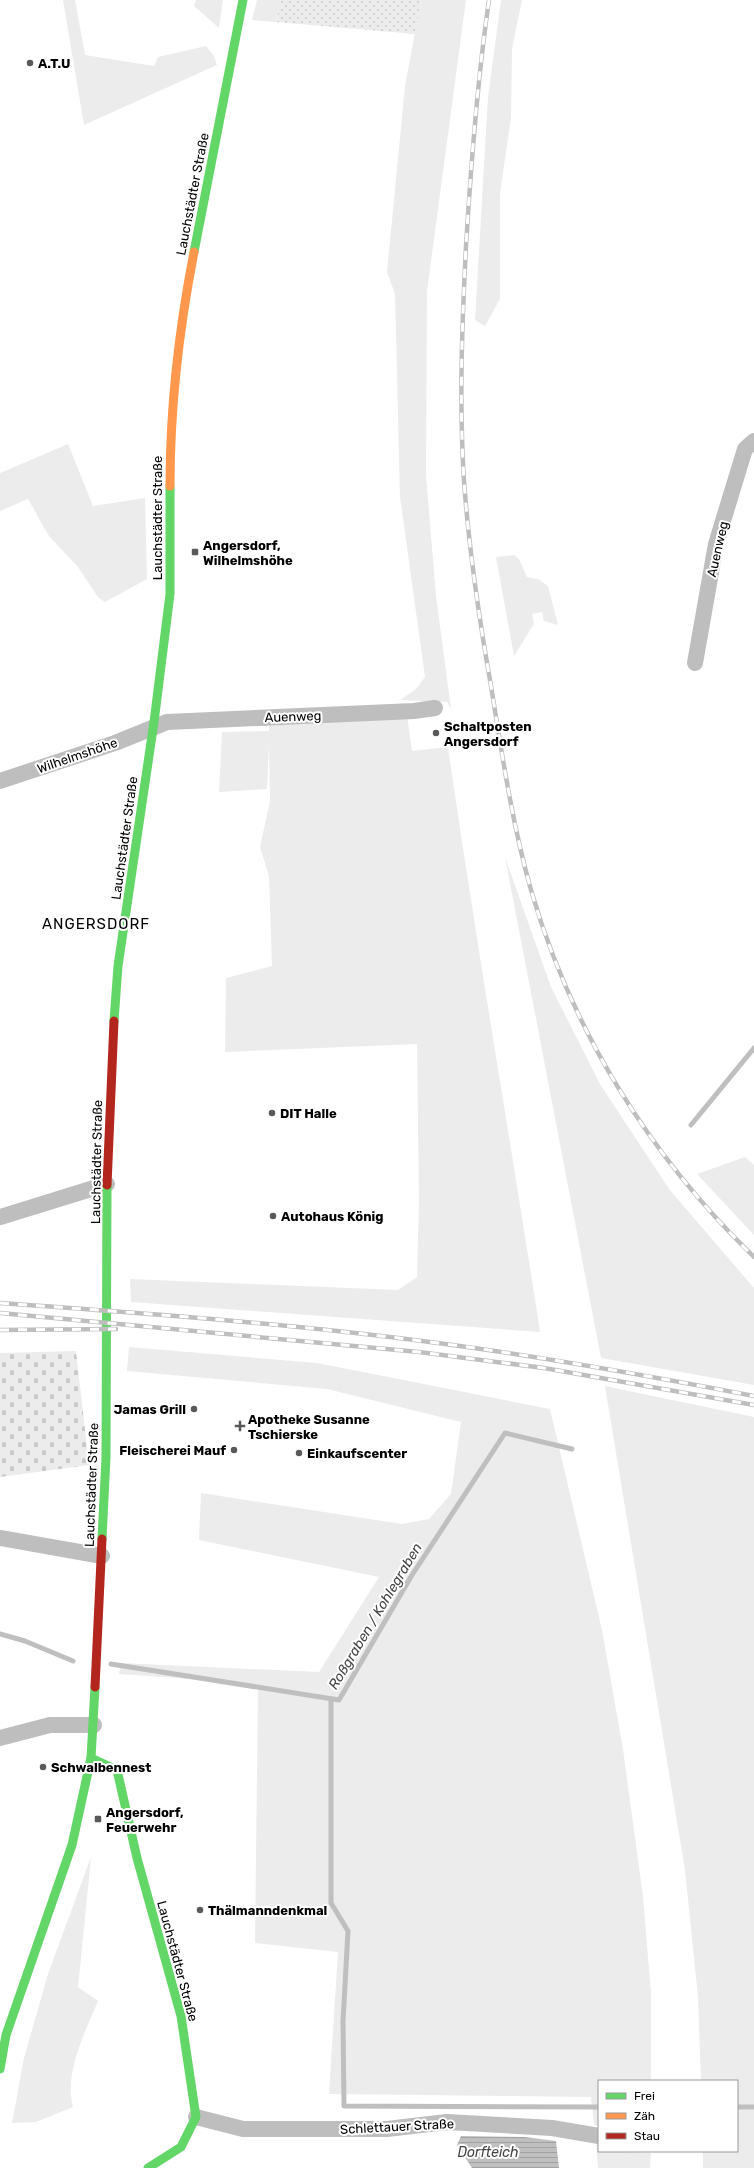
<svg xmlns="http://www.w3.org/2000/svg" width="754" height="2168" font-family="Rubik,sans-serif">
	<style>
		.green { fill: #ececec }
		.cemetery { fill: url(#cemetery-stones) }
		.garden { fill: url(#garden-dots) }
		.water { fill: url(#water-rules) }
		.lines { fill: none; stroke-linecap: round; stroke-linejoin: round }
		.stream { stroke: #bfbfbf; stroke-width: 5 }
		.street { stroke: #bebebe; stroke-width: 16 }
		.fast { stroke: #63d668; stroke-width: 9 }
		.slow { stroke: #ff974d; stroke-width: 9 }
		.jam { stroke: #b3261e; stroke-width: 9 }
		.rail-casing { stroke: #bebebe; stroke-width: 4.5 }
		.rail { stroke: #fff; stroke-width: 3; stroke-dasharray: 9; stroke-linecap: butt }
		.poi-dot { fill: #595959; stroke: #fff; stroke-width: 1.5 }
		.labels { text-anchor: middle; stroke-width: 4; stroke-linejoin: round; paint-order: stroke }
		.poi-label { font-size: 13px; font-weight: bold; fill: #000; stroke: #fff; text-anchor: start }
		.street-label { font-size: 13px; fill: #000; stroke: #fff }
		.water-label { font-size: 14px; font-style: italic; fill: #444; stroke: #fff }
		.quarter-label { font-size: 15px; letter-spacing: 1px; fill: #000; stroke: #fff }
	</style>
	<defs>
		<pattern id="cemetery-stones" width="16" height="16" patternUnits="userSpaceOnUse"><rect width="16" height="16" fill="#ececec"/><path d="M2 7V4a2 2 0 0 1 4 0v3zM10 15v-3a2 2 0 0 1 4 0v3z" fill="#c9c9c9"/></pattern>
		<pattern id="garden-dots" width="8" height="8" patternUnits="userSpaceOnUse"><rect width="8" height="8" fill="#ececec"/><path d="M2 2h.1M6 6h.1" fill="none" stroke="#c9c9c9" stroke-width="1.8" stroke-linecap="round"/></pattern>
		<pattern id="water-rules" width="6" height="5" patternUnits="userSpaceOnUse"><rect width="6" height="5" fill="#bfbfbf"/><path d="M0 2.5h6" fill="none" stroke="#a2a2a2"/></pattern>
	</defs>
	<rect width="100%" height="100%" fill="#fff"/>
	<g class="green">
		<polygon points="63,0 75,0 85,55 154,66 158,57 206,46 214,56 217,65 84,125"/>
		<polygon points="196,0 223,0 219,28 194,6"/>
		<polygon points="257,0 281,0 276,22 252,20"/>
		<polygon points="421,0 466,0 427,291 426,475 436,596 451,709 447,702 400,700 416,689 425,677 400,497 395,294 387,272 405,86"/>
		<polygon points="501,0 522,0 512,49 511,118 500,193 500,299 485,326 475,320 488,97"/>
		<polygon points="68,444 93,506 145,498 147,579 105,602 98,597 78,567 49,536 28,499 0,511 0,473"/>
		<polygon points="514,555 519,559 527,577 538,579 548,586 558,625 544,621 542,612 532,614 534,624 514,656 496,557"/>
		<path d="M 407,716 L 412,751 L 448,747 C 476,942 510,1137 540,1332 L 131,1302 L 130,1279 L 398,1290 L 417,1277 L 419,1202 L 417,1044 L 225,1052 L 226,978 L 272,966 L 269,876 L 260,847 L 270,801 L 269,744 L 267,789 L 219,792 L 222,732 L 269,731 L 269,721 Z"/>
		<polygon points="505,857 551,987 600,1084 669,1189 754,1288 754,1385 601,1358"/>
		<polygon points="745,1157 754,1165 754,1235 697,1174"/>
		<polygon points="129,1347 317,1363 550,1409 602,1630 623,1749 643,1897 651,1993 651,2081 599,2081 599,2126 594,2125 591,2097 329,2094 338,1952 255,1943 258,1689 191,1679 119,1674 121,1663 319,1672 379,1577 199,1540 201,1493 402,1524 429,1519 451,1494 461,1422 327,1389 127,1371"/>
		<polygon points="605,1386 754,1417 754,2168 703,2168 703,2151 737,2151 737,2081 701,2081 698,1997 685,1870"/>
		<path d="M 91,1857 L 78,1987 L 98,2001 C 85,2033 64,2071 73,2107 L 36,2122 L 12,2123 L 24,2058 L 48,1974 Z"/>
		<polygon points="596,2142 599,2142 599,2151 651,2153 650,2168 598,2168"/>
	</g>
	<polygon class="cemetery" points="76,1351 89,1465 0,1477 0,1353"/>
	<polygon class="garden" points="281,0 421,0 415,34 276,22"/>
	<polygon class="water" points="461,2136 525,2137 556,2141 559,2168 472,2168 457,2145"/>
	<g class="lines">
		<g class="stream">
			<polyline points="691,1125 754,1048"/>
			<polyline points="0,1634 25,1641 73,1661"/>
			<polyline points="111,1664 339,1700 412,1575 505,1433 572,1449"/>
			<polyline points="331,1699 331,1903 348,1931 343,2021 344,2106 599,2107"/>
			<polyline points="737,2107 754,2107"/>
		</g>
		<g class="street">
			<polyline points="695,663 716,544 745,449 754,441"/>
			<polyline points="0,781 115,743 167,722 414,711 435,708"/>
			<polyline points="0,1217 107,1184"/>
			<polyline points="0,1538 102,1556"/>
			<polyline points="0,1738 50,1725 94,1725"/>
			<polyline points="196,2117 243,2129 387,2129 447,2122 552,2128 599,2136"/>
		</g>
		<g class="fast">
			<polyline points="194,252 243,0"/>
			<polyline points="114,1021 118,966 154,722 170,594 170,486"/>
			<polyline points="102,1539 106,1457 107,1185"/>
			<polyline points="91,1758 117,1770 137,1858 181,2016 196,2117 181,2147 148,2168"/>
			<polyline points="0,2069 6,2035 72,1845 91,1758 95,1687"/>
		</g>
		<path class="slow" d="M 170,486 C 170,407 179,329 194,252"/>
		<g class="jam">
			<polyline points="107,1185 114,1021"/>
			<polyline points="95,1687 102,1539"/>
		</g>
		<g class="rail-casing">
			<g id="rail">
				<path d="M 489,0 C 477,82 471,164 466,246 C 462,325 459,402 464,481 C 469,550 479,618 491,686 C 502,754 512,823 531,890 C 572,1031 649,1155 754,1257"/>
				<path d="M 0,1303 C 141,1313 282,1323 422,1341 C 534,1355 644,1375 754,1396"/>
				<polyline points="0,1313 419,1352 544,1368 754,1405"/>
				<polyline points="0,1330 116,1329"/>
			</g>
		</g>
		<use href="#rail" class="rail"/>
	</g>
	<g class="poi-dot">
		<circle cx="30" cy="63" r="4"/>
		<rect x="191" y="548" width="8" height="8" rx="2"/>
		<circle cx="436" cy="733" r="4"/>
		<circle cx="272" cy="1113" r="4"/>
		<circle cx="273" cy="1216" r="4"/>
		<circle cx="194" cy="1409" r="4"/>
		<path d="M238 1420h4v4h4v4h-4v4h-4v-4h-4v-4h4z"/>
		<circle cx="234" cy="1450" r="4"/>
		<circle cx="299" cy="1453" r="4"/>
		<circle cx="43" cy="1767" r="4"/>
		<rect x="94" y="1815" width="8" height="8" rx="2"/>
		<circle cx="200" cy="1910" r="4"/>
	</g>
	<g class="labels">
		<g class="poi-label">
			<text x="38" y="68">A.T.U</text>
			<text x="203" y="550">Angersdorf,<tspan x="203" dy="15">Wilhelmshöhe</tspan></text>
			<text x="444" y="731">Schaltposten<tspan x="444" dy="15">Angersdorf</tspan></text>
			<text x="280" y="1118">DIT Halle</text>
			<text x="281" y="1221">Autohaus König</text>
			<text x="186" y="1414" text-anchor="end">Jamas Grill</text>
			<text x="248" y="1424">Apotheke Susanne<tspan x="248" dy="15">Tschierske</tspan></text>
			<text x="226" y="1455" text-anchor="end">Fleischerei Mauf</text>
			<text x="307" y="1458">Einkaufscenter</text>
			<text x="51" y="1772">Schwalbennest</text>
			<text x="106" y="1817">Angersdorf,<tspan x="106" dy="15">Feuerwehr</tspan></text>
			<text x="208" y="1915">Thälmanndenkmal</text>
		</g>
		<g class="street-label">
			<text transform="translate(192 194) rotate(-79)" y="5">Lauchstädter Straße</text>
			<text transform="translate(157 518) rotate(-90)" y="5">Lauchstädter Straße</text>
			<text transform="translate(717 549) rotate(-77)" y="5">Auenweg</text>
			<text transform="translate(293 716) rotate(-2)" y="5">Auenweg</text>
			<text transform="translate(77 755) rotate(-19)" y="5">Wilhelmshöhe</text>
			<text transform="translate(124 838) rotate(-82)" y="5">Lauchstädter Straße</text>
			<text transform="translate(96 1162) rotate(-89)" y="5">Lauchstädter Straße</text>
			<text transform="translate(91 1485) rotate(-88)" y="5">Lauchstädter Straße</text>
			<text transform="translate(178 1961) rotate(75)" y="5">Lauchstädter Straße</text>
			<text transform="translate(397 2126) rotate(-3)" y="5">Schlettauer Straße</text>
		</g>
		<g class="water-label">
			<text transform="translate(375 1616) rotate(-59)" y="5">Roßgraben / Kohlegraben</text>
			<text x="488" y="2157">Dorfteich</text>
		</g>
		<g class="quarter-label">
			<text x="96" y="929">ANGERSDORF</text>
		</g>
	</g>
	<rect x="598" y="2080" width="140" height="72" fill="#ffffff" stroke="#999999"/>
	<rect x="606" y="2093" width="20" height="6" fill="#63d668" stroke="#999999"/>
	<text x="634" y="2100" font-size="12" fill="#000000">Frei</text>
	<rect x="606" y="2113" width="20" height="6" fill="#ff974d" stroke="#999999"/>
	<text x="634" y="2120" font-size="12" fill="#000000">Zäh</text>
	<rect x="606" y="2133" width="20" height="6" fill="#b3261e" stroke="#999999"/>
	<text x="634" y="2140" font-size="12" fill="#000000">Stau</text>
</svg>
